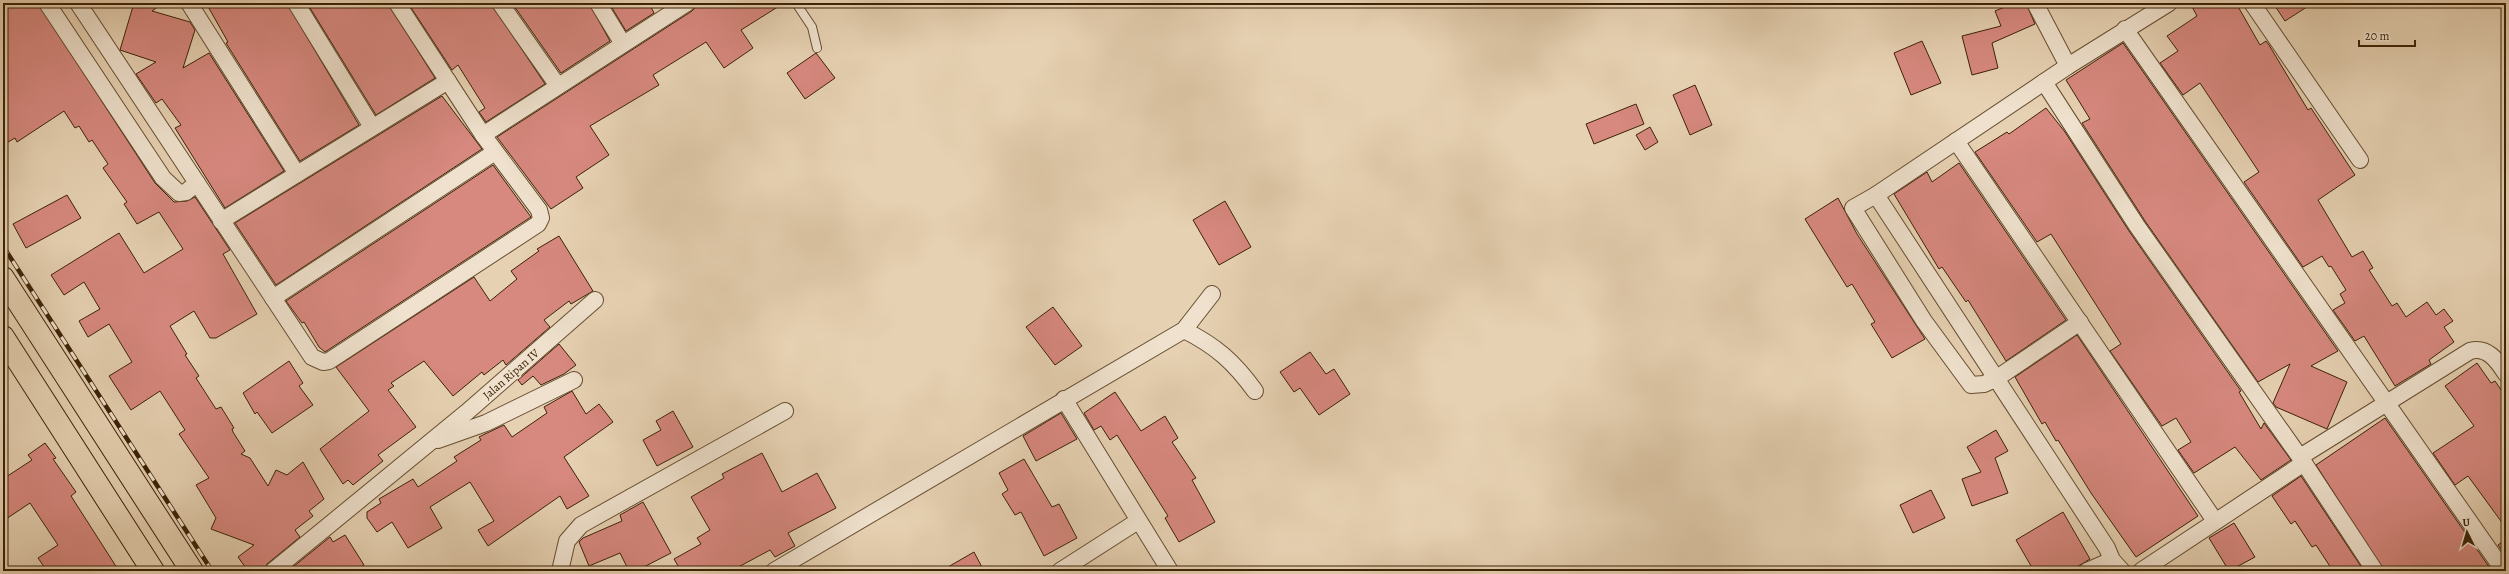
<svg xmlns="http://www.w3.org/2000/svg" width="2509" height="574" font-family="Alegreya,serif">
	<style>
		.building { fill: #d7887f; stroke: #3c2206 }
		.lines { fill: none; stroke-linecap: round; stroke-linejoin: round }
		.service-casing { stroke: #664e31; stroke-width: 10 }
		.minor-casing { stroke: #664e31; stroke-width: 18 }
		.trunk-casing { stroke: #3c2206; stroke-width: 24 }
		.service { stroke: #efe1cd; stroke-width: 8 }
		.minor { stroke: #efe1cd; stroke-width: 16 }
		.trunk { stroke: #e6d1b2; stroke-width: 22 }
		.rail-casing { stroke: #3c2206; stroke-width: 4.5 }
		.rail { stroke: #efe1cd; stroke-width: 3; stroke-dasharray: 9; stroke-linecap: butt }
		.labels { text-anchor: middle; stroke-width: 3.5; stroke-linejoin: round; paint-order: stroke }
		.street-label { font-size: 12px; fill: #3c2206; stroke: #efe1cd }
	</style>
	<rect width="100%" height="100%" fill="#e6d1b2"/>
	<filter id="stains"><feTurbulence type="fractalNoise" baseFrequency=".005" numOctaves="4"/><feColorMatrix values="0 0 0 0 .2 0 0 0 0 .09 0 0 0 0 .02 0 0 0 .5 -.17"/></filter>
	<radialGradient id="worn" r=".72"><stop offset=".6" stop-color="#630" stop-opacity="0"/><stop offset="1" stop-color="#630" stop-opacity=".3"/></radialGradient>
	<g class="building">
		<polygon points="3,3 38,3 155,183 174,202 187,201 195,197 230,250 223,254 257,314 216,338 210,338 194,311 170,326 187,354 185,355 199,376 196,378 216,409 221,407 234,428 232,429 233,432 245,451 241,454 250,458 268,486 276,470 287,475 303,462 324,499 309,511 313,516 295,530 300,537 267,564 264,571 248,571 238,557 254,545 211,529 216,518 196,485 209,478 179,434 185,430 160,391 131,410 109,376 132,362 109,324 88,337 79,321 100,309 84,282 64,295 51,275 119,233 144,273 183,249 159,212 137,224 124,204 127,202 103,168 108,164 92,140 89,142 79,126 75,128 64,111 17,142 15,138 3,145"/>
		<polygon points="134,3 163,3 152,11 190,22 195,30 183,68 209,53 284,171 225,208 175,128 181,125 162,99 156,103 136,74 156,62 120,50"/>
		<polygon points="206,3 287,3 359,125 300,161 226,43 228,42"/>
		<polygon points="307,3 388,3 435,78 376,115"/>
		<polygon points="408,3 491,3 545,84 486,122 479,112 485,108 458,65 452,70"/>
		<polygon points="512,3 589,3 610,41 561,73"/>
		<polygon points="609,3 649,3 654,13 626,31"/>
		<polygon points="699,3 784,3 741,30 753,48 724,68 706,42 653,75 659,85 590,126 609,155 576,177 583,188 551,209 497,137 692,11"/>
		<polygon points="2014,3 2026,3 2035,24 1992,43 1998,68 1972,75 1962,36 2001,26 1995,11"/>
		<polygon points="2190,3 2236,3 2260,45 2266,41 2269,45 2308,110 2311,108 2355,175 2318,200 2352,257 2363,251 2373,268 2369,270 2392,306 2397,303 2406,317 2427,302 2436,315 2444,309 2453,321 2444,327 2454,342 2429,360 2431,364 2395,386 2364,336 2355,341 2333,310 2345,303 2340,294 2346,290 2331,266 2329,267 2322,256 2303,267 2244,182 2259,172 2200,83 2183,95 2160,63 2178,51 2167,36 2197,16"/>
		<polygon points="2273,3 2313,3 2285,21"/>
		<polygon points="1922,41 1941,83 1911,95 1894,53"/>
		<polygon points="2123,43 2338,351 2311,366 2347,382 2327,429 2276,407 2273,403 2290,364 2258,382 2145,221 2082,123 2090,119 2066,80"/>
		<polygon points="816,53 835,78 805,99 787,73"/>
		<polygon points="1695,85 1712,125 1690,135 1673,95"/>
		<polygon points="442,96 482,149 276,285 235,223"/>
		<polygon points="1636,104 1644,124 1594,144 1586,124"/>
		<polygon points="2046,108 2065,132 2129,231 2241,391 2239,392 2261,429 2264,423 2291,460 2261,480 2235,447 2194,473 2178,450 2191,442 2176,418 2162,426 2110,351 2121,344 2051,234 2037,242 1975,152 2007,132 2009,134"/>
		<polygon points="1650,127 1658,142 1645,150 1636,135"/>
		<polygon points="1959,163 2066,320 2006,361 1968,300 1966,302 1942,267 1939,269 1894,194 1927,172 1932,182"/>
		<polygon points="493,165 531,217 325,352 319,347 304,322 302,323 286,301"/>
		<polygon points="67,195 81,218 26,248 13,224"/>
		<polygon points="1838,198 1857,234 1925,339 1892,358 1871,324 1875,322 1852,284 1847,287 1805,219"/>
		<polygon points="1225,201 1251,247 1219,265 1193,220"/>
		<polygon points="559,236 593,291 571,304 569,301 544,320 550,327 506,365 503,360 484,375 482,372 453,396 424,361 391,383 394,386 388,390 416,427 378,455 383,461 353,485 348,480 343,484 320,449 369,411 336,367 474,277 490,301 517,279 511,271 539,251 537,249"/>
		<polygon points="1053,307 1082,346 1055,365 1026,327"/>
		<polygon points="2077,335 2198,516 2136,557 2091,493 2058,440 2056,441 2045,422 2042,424 2015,377"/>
		<polygon points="559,344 576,365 564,374 541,385 533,376 522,385 518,380"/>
		<polygon points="1310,352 1326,374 1334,369 1350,394 1319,415 1300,388 1294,392 1280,372"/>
		<polygon points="289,361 303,383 299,386 313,405 272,433 257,412 255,414 243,393"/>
		<polygon points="2477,363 2491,383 2495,381 2506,397 2506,528 2468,476 2455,485 2433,453 2474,426 2445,386"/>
		<polygon points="572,391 586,414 599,404 613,422 564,457 589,496 567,509 560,496 488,546 478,530 494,521 470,482 430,507 442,528 408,548 392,522 377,532 367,518 367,512 381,503 379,499 413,479 418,487 457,461 454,457 481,440 479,437 485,434 504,425 512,437 547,413 544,407"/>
		<polygon points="1115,392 1141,431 1165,416 1178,438 1172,442 1196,478 1192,480 1215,522 1179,542 1165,518 1168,516 1117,435 1110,440 1101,426 1094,430 1084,413"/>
		<polygon points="673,411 693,447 657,466 643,440 661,430 656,421"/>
		<polygon points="1061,413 1077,439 1036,461 1023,436"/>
		<polygon points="2385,418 2492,571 2384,571 2316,465"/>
		<polygon points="1996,430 2008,451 1995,458 2008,493 1972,506 1962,479 1981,472 1967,447"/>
		<polygon points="45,443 56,458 53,459 76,492 71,496 119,571 47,571 38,558 58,545 30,503 3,521 3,479 32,460 28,455"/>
		<polygon points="762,453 782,492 817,473 836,508 788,533 795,546 775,557 770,550 731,571 681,571 674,559 701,544 697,538 710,530 691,497 724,478 722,474"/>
		<polygon points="1024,459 1052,507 1059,504 1077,538 1044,556 1021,512 1015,515 1002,494 1008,490 999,473"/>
		<polygon points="2301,476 2364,571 2333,571 2316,545 2312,547 2295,521 2291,524 2272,496"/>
		<polygon points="1931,490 1945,518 1913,533 1900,505"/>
		<polygon points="643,502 671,553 636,571 629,571 620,553 589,566 579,542 583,538 622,521 620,515"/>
		<polygon points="2063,512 2090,559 2070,571 2034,571 2016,540"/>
		<polygon points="2234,523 2255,557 2229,571 2209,538"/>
		<polygon points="345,535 364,565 354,571 288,571 330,537 333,542"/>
		<polygon points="2506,539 2506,557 2498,545"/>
		<polygon points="974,552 984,571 941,571"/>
	</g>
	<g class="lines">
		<g class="service-casing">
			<polyline id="service" points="796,3 812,27 817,48"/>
		</g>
		<g class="minor-casing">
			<g id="minor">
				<polyline points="47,3 163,178 179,193 186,192 197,183"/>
				<polyline points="78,3 312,357 323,362 329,361 538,224 541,218 539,210 483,135"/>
				<polyline points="189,3 297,174"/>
				<polyline points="296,3 372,127"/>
				<polyline points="397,3 483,135 687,3"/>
				<polyline points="500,3 558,86"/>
				<polyline points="598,3 623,44"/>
				<polyline points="2035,3 2068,66"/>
				<polyline points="2252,3 2360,160"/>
				<polyline points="2125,29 2504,571"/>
				<polyline points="2044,82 2137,226 2304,463 2375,571"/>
				<polyline points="1956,141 2215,521"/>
				<polyline points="1876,195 2107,548 2112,560 2122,571"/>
				<polyline points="221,221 448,81"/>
				<polyline points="273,298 495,152"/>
				<polyline points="2080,322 1997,378 1984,384 1971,385 1924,321 1853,208 1876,195 2068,66 2169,3"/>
				<path d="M 1184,330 C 1216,346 1234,362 1255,391"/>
				<polyline points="1064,399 1170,571"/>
				<polyline points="438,440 486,423 574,380"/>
				<path d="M 2300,457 L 2470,351 C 2487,346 2497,360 2506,374"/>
				<polyline points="273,571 467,412 595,300"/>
				<polyline points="560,571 567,541 581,525 785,411"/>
				<polyline points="774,571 1184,330 1212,294"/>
				<polyline points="1060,571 1138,521"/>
				<polyline points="2087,571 2112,560"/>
				<polyline points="2141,571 2304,463"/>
			</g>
		</g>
		<g class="trunk-casing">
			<g id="trunk">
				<polyline points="3,278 192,571"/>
				<polyline points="3,337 153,571"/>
			</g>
		</g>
		<use href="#service" class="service"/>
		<use href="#minor" class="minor"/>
		<use href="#trunk" class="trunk"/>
		<g class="rail-casing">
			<polyline id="rail" points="3,246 212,571"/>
		</g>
		<use href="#rail" class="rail"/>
	</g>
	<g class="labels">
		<g class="street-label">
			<text transform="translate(511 374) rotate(-41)" y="4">Jalan Ripan IV</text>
		</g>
	</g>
	<rect width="2509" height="574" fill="none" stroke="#e6d1b2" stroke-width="16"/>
	<rect x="4" y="4" width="2501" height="566" fill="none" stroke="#3c2206" stroke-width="2"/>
	<rect x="8" y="8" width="2493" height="558" fill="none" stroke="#3c2206"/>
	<g transform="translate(2467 532) rotate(355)" stroke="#efe1cd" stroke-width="3" paint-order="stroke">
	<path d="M0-3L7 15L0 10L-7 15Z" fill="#3c2206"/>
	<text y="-6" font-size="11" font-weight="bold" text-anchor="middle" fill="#3c2206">U</text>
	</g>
	<path d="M2359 40v6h56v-6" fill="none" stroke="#3c2206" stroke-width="2"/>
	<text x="2365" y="40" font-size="12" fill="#3c2206" stroke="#efe1cd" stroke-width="3" paint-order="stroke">20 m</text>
	<rect width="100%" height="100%" filter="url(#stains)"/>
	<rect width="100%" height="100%" fill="url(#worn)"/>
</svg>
